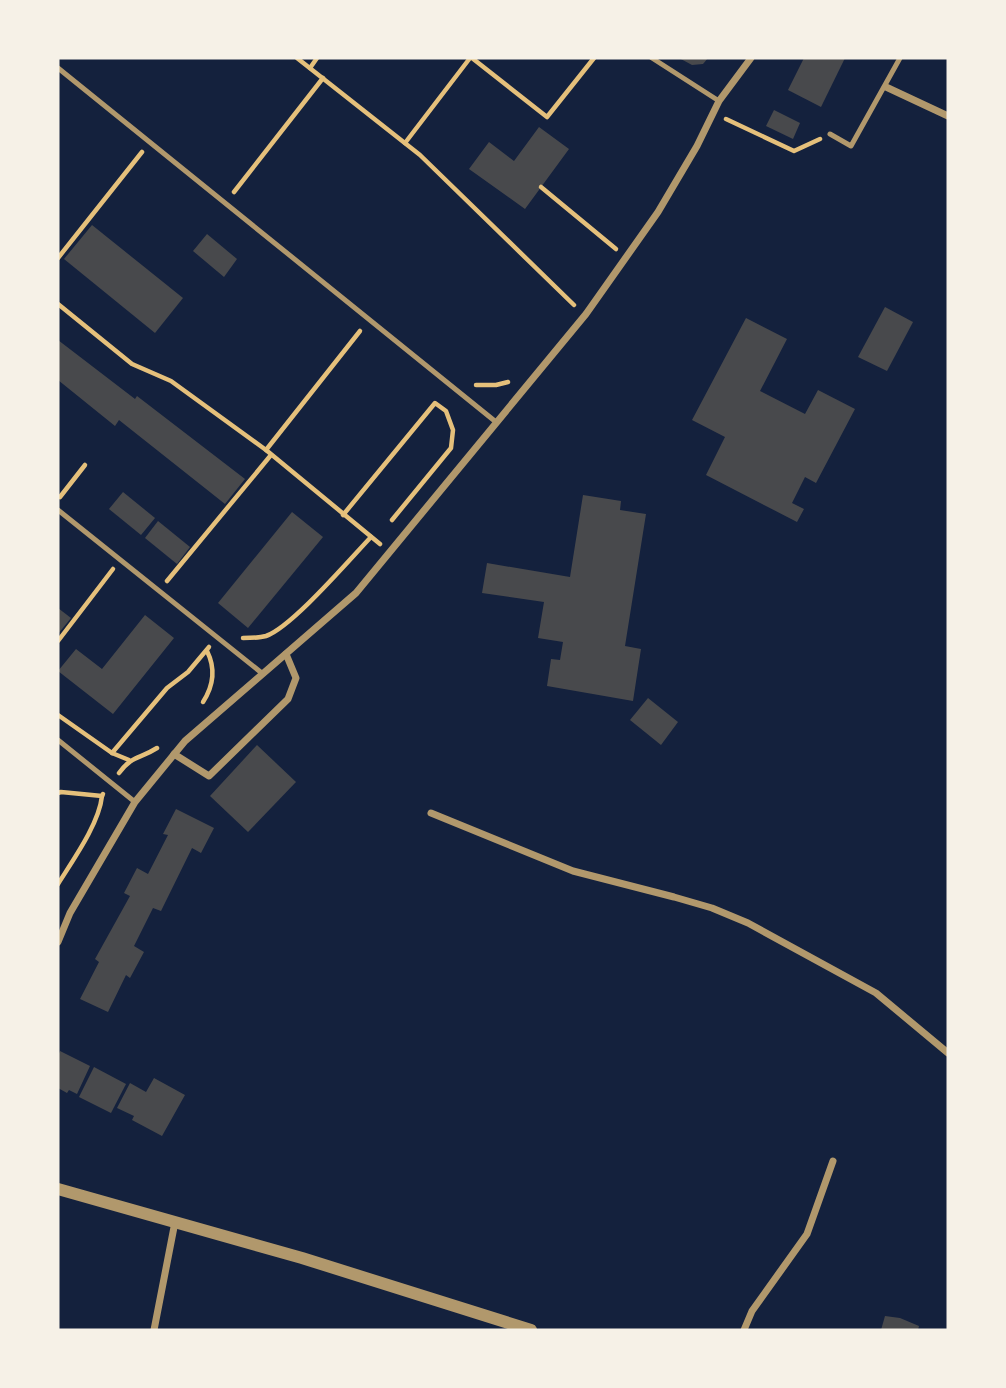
<svg xmlns="http://www.w3.org/2000/svg" width="1006" height="1388" font-family="Roboto,sans-serif">
	<style>
		.building { fill: #48494c }
		.lines { fill: none; stroke-linecap: round; stroke-linejoin: round }
		.path { stroke: #e5c07b; stroke-width: 4.5 }
		.service { stroke: #b1986c; stroke-width: 5 }
		.minor { stroke: #b1986c; stroke-width: 7 }
		.tertiary { stroke: #b1986c; stroke-width: 12 }
	</style>
	<rect width="100%" height="100%" fill="#14213d"/>
	<g class="building">
		<polygon points="679,58 708,58 703,64 692,65"/>
		<polygon points="804,58 845,58 821,107 788,90"/>
		<polygon points="774,110 800,123 793,139 766,126"/>
		<polygon points="539,127 569,149 525,209 469,169 489,142 514,161"/>
		<polygon points="92,225 183,298 155,333 64,259"/>
		<polygon points="207,234 237,259 224,277 193,251"/>
		<polygon points="885,307 913,322 887,371 858,357"/>
		<polygon points="746,318 787,339 760,391 805,414 818,390 855,409 816,483 805,477 792,503 804,509 797,522 706,475 725,437 692,420"/>
		<polygon points="58,340 135,399 137,396 245,479 225,504 119,420 115,426 58,380"/>
		<polygon points="123,492 155,518 141,535 109,509"/>
		<polygon points="583,495 621,501 620,510 646,514 625,646 641,649 633,701 547,686 551,659 560,660 563,642 538,638 544,602 482,593 487,563 570,577"/>
		<polygon points="292,512 323,537 248,628 218,603"/>
		<polygon points="158,521 190,547 177,564 145,538"/>
		<polygon points="58,608 71,618 58,634"/>
		<polygon points="145,615 174,638 113,714 58,671 76,649 102,669"/>
		<polygon points="648,698 678,722 661,745 630,720"/>
		<polygon points="257,745 296,782 248,832 210,796"/>
		<polygon points="176,809 214,828 201,853 192,848 161,911 153,908 134,946 144,952 130,978 126,975 108,1012 80,999 99,962 95,959 130,896 124,893 137,868 148,874 168,835 163,834"/>
		<polygon points="60,1051 90,1066 77,1094 69,1090 67,1093 58,1088 58,1056"/>
		<polygon points="94,1067 126,1084 111,1113 79,1097"/>
		<polygon points="154,1078 185,1095 162,1136 132,1120 134,1116 117,1108 130,1083 146,1092"/>
		<polygon points="885,1316 900,1318 919,1326 918,1330 881,1330"/>
	</g>
	<g class="lines">
		<g class="path">
			<polyline points="297,58 420,155 574,305"/>
			<polyline points="472,58 547,117 594,58"/>
			<polyline points="310,68 317,58"/>
			<polyline points="726,119 794,151 820,139"/>
			<polyline points="405,143 470,58"/>
			<polyline points="541,187 616,249"/>
			<polyline points="234,192 323,78"/>
			<polyline points="58,258 142,152"/>
			<polyline points="58,304 132,364 171,381 266,450 380,544"/>
			<polyline points="476,385 496,385 508,382"/>
			<polyline points="266,450 360,331"/>
			<polyline points="60,497 85,465"/>
			<polyline points="343,515 435,403 446,411 453,430 451,448 392,520"/>
			<polyline points="167,581 271,455"/>
			<path d="M 243,638 C 250,638 259,638 266,636 C 292,627 349,560 371,537"/>
			<polyline points="58,641 113,569"/>
			<path d="M 203,702 C 214,685 216,669 207,651"/>
			<polyline points="58,715 112,753 129,760"/>
			<polyline points="112,753 167,688 188,672 209,647"/>
			<path d="M 119,773 C 132,755 140,759 157,748"/>
			<polyline points="58,793 61,792 102,796 103,794"/>
			<path d="M 58,884 C 73,860 99,824 102,796"/>
		</g>
		<g class="service">
			<polyline points="652,58 719,101"/>
			<polyline points="58,68 496,422"/>
			<polyline points="830,134 851,146 900,58"/>
			<polyline points="58,510 263,674"/>
			<polyline points="58,740 135,802"/>
		</g>
		<g class="minor">
			<polyline points="886,87 948,116"/>
			<polyline points="174,754 209,776 288,699 296,678 286,654"/>
			<polyline points="431,813 573,871 674,897 712,908 748,923 876,993 948,1053"/>
			<polyline points="58,942 70,913 135,802 185,741 356,593 586,314 658,212 697,146 719,101 751,58"/>
			<polyline points="154,1330 175,1222"/>
			<polyline points="744,1330 752,1311 807,1234 833,1161"/>
		</g>
		<polyline class="tertiary" points="58,1189 302,1258 531,1330"/>
	</g>
	<rect width="1006" height="1388" fill="none" stroke="#f6f1e7" stroke-width="119"/>
</svg>
